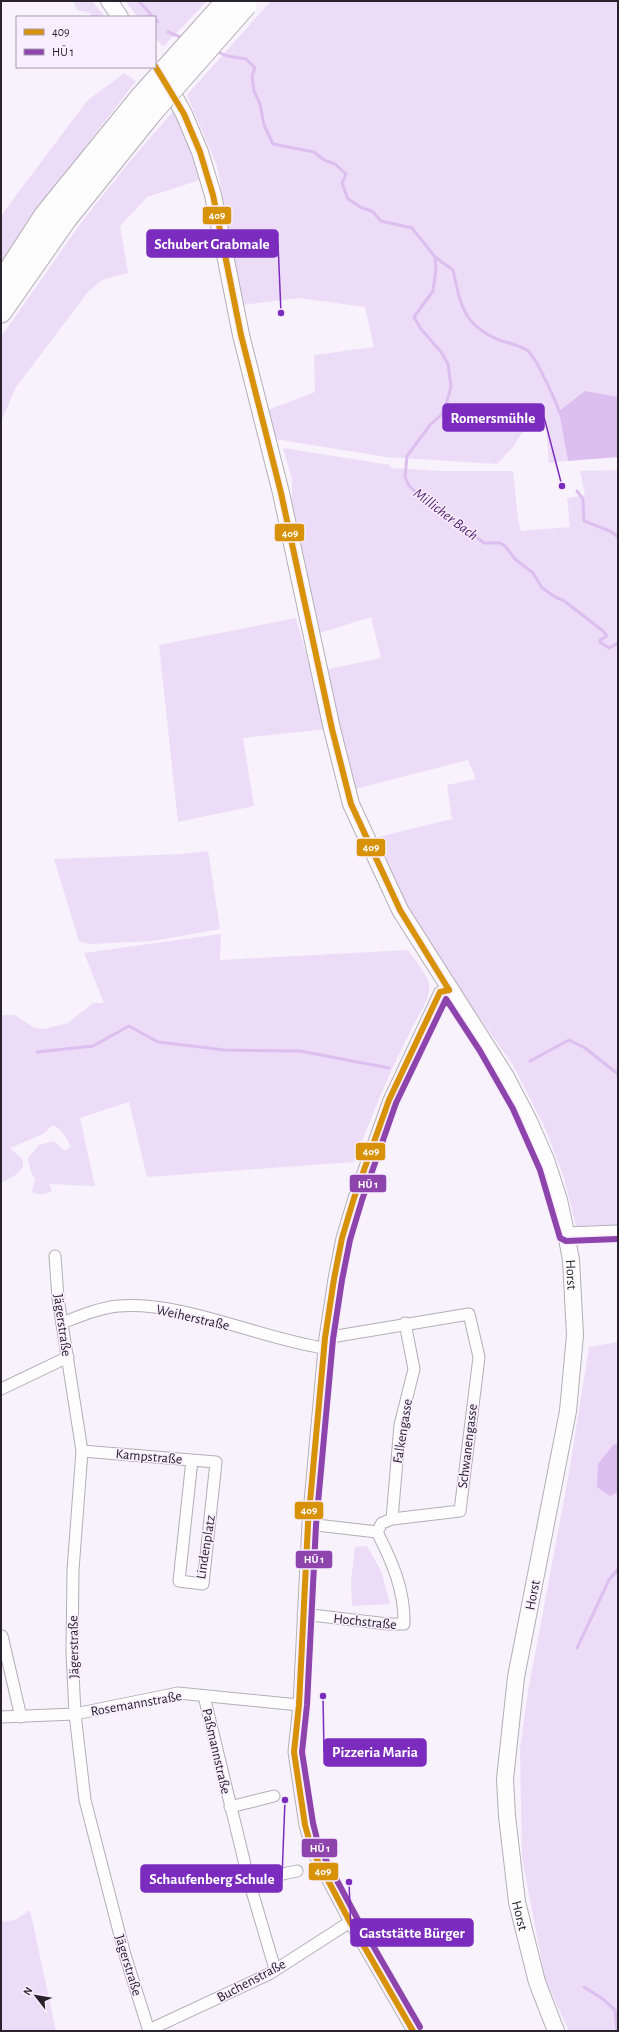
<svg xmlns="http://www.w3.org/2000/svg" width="619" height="2032" font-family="'Alegreya Sans',sans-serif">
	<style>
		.green { fill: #eddcf8 }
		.water { fill: #dcbeef }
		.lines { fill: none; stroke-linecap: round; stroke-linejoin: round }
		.stream { stroke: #dcbeef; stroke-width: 3 }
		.street-casing { stroke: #b3aeb7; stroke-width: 13 }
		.secondary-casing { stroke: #b3aeb7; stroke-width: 18 }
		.highway-casing { stroke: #b3aeb7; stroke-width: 23 }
		.street { stroke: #fefdfe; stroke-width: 11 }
		.secondary { stroke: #fefdfe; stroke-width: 16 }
		.highway { stroke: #fefdfe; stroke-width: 21 }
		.highway-bridge-casing { stroke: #b3aeb7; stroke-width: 23; stroke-linecap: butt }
		.highway-bridge { stroke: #fefdfe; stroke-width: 21 }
		.bus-1-casing { stroke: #f8eeff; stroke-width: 9 }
		.bus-2-casing { stroke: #f8eeff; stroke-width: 9 }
		.bus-1 { stroke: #d89207; stroke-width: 6 }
		.bus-2 { stroke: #8e44ad; stroke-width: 6 }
		.labels { text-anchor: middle; stroke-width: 3; stroke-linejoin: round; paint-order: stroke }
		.street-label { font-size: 14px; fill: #29222d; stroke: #f8eeff }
		.water-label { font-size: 15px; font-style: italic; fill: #55226f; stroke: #f8eeff }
		.leader { fill: none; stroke: #7b2cbf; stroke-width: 1.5 }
		.callout-dot { fill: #7b2cbf; stroke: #f8eeff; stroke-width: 1.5 }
		.callout { fill: #7b2cbf; stroke: #7b2cbf; stroke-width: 1.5 }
		.callout-label { font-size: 15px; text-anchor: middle; font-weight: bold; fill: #fff }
		.line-badge { stroke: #f8eeff; stroke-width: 1.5 }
		.badge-label { font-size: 11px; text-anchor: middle; font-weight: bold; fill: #fff }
	</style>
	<rect width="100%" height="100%" fill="#f7f2fb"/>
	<g class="green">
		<polygon points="73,1 92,1 105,17 91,17 90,13 77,10"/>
		<polygon points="125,1 207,1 163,47 155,37 155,17 138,17"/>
		<polygon points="271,1 618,1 618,397 609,396 560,411 568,461 549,463 546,424 527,425 513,447 497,464 386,457 275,439 265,411 315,392 314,355 374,347 365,307 299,298 242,305 217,166 187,95"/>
		<polygon points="124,73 136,81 89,142 1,264 1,217 8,206 87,101"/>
		<polygon points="175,109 189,143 200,180 147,197 120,226 128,273 102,280 88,292 16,387 1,422 1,337 83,220 131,160"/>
		<polygon points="283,448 390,465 391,468 443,471 513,471 518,519 521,531 570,527 567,498 585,495 580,471 618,470 618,1225 576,1226 564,1178 545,1128 513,1065 431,950 370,839 452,819 447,785 476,779 468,760 351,790 324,670 381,658 371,617 316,634 304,560 292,517 292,479"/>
		<polygon points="296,618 327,729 243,738 254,806 178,822 159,645"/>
		<polygon points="208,851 220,929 153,941 89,944 79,941 54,859 183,854"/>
		<path d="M 221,934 L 220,960 L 408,950 C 413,957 426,974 428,981 C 433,994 420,1013 414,1024 C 391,1068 372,1115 354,1162 L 147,1177 L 129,1102 L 80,1118 L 95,1186 L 49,1184 L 52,1191 C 44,1194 40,1196 32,1192 L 35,1179 L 31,1172 L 28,1158 L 39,1145 L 54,1141 L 64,1151 L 71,1147 C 67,1138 62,1130 53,1125 L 43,1134 L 10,1148 L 23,1160 L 23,1167 L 14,1176 L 1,1183 L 1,1015 L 14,1015 L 35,1028 L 44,1029 L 68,1023 L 93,1003 L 104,1003 L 84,953 Z"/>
		<polygon points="618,1342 618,2031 569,2031 545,1979 522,1857 520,1749 528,1692 569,1473 589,1347"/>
		<polygon points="367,1546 381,1571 390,1604 352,1606 351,1582 355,1547"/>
		<polygon points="30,1910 56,2031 1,2031 1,1922 15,1920"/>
	</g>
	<g class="water">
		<polygon points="585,391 618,397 618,457 568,461 559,411"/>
		<polygon points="618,1444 618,1492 610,1496 597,1487 598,1464 613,1445"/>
	</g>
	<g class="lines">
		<g class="stream">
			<polyline points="139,1 153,17"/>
			<polyline points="155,19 158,22"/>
			<polyline points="168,32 183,38"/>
			<path d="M 216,51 L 227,56 L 246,59 L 255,68 L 252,76 L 254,91 L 260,104 L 264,125 L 273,144 L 314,152 L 324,160 L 335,164 L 346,174 L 342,183 L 348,199 L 362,208 L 372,211 L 381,221 L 412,228 L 435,257 L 453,270 C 461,305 462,324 499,340 C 508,343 520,345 528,351 C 536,357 556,402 560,413"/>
			<polyline points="435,257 436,269 433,291 414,317 421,329 441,352 448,364 451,387 445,408 441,415 430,425 407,456 405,477 409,486 436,510 449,519 459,523 484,543 500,543 505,546 515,559 533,573 542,588 557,598 563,600 603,631 607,636 600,640 600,642 609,648 618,643"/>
			<polyline points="577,491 583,499 584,521 610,531 618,537"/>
			<polyline points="37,1052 93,1046 129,1026 158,1042 225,1050 300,1051 389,1068"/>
			<polyline points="530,1061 569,1040 585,1048 618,1074"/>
			<polyline points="577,1648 609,1580 618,1569"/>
			<polyline points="584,1987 603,1999 615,2010 617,2031"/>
		</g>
		<g class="street-casing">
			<g id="street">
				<polyline points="566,1233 618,1231"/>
				<polyline points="55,1256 58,1298 82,1451 73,1570 72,1652 75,1714 85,1800 125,1955 149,2031"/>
				<path d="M 62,1323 C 80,1316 99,1308 118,1306 C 185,1301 257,1338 324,1348"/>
				<polyline points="325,1338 469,1314 479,1357 460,1511 392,1519"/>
				<polyline points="1,1389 68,1357"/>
				<polyline points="82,1451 216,1462 203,1584 179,1581 192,1460"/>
				<polyline points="308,1524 377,1532"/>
				<polyline points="377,1532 382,1523 392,1519 400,1425 414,1369 405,1323"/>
				<path d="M 303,1614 L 388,1624 L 404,1624 C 405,1591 392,1561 377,1532"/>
				<polyline points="2,1636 21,1717"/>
				<polyline points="204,1696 249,1881 275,1969"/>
				<polyline points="1,1717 75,1714 178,1693 299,1705"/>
				<polyline points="230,1807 274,1796"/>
				<polyline points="249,1881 297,1871"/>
				<polyline points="149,2030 269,1974 350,1922"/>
				<polyline points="413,2031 350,1922 312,1850 305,1825 294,1752 299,1705 308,1524 325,1338 334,1279 342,1238 354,1198 389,1100 440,992 449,990"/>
			</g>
		</g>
		<g class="secondary-casing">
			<g id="secondary">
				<polyline points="109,1 120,17"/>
				<path id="s1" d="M 166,81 L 184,114 L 200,152 L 213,195 L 241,335 L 281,493 L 332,729 L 351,804 L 400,910 L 505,1075 L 529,1121 L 546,1160 L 559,1200 L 566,1233 L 571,1260 L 575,1335 L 568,1411 L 516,1677 L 505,1779 L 507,1816 L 517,1902 L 537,1982 L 556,2031"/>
			</g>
		</g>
		<g class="highway-casing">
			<g id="highway">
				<polyline points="1,283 45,215 140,98"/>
				<polyline points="1,312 66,219 153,111"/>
			</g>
		</g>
		<use href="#street" class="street"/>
		<use href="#secondary" class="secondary"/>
		<use href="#highway" class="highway"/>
		<g class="highway-bridge-casing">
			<g id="highway-bridge">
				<polyline points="140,98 227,1"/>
				<polyline points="153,111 246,5"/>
			</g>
		</g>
		<use href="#highway-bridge" class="highway-bridge"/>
		<g class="bus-1-casing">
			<g id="bus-1">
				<polyline points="155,66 184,114 200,152 213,195 241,335 281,493 332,729 351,804 400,910 449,990"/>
				<polyline points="413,2031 350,1922 312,1850 305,1825 294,1752 299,1705 308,1524 325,1338 334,1279 342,1238 354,1198 389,1100 440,992 449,990"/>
			</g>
		</g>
		<g class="bus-2-casing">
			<polyline id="bus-2" points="420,2027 357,1918 319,1847 313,1823 302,1752 307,1705 316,1525 333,1339 342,1280 350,1240 362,1200 396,1103 446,999 480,1051 513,1109 540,1170 560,1238 566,1241 618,1239"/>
		</g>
		<use href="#bus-1" class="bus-1"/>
		<use href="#bus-2" class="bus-2"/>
	</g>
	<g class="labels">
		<g class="street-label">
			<text dy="5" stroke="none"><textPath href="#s1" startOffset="1273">Horst</textPath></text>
			<text transform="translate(193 1317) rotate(13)" y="5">Weiherstraße</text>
			<text transform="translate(63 1325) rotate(82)" y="5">Jägerstraße</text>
			<text transform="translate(402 1431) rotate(-81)" y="5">Falkengasse</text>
			<text transform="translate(467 1446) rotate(-83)" y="5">Schwanengasse</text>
			<text transform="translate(149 1456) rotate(5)" y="5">Kampstraße</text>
			<text transform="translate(205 1547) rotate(-81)" y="5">Lindenplatz</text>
			<text transform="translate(532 1595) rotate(-79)" y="5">Horst</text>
			<text transform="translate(365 1621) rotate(6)" y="5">Hochstraße</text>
			<text transform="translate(73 1647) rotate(-91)" y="5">Jägerstraße</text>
			<text transform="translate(136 1703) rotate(-10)" y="5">Rosemannstraße</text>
			<text transform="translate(217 1751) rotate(77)" y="5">Paßmannstraße</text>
			<text dy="5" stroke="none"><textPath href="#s1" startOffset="1921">Horst</textPath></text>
			<text transform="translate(129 1965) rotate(73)" y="5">Jägerstraße</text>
			<text transform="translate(251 1980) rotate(-28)" y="5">Buchenstraße</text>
		</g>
		<g class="water-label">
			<text transform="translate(446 514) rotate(37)" y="5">Millicher Bach</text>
		</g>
	</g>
	<path class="leader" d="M281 313L278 243M562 486L544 417M323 1696L324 1752M285 1800L282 1878M349 1882L351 1932"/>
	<g class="callout-dot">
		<circle cx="281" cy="313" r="4"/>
		<circle cx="562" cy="486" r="4"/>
		<circle cx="323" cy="1696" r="4"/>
		<circle cx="285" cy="1800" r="4"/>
		<circle cx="349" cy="1882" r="4"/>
	</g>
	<g class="callout">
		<rect x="147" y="230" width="131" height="27" rx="4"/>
		<rect x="443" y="404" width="101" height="27" rx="4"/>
		<rect x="324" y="1739" width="102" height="27" rx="4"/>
		<rect x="141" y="1865" width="141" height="27" rx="4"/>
		<rect x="351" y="1919" width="122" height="27" rx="4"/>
	</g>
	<g class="callout-label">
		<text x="212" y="249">Schubert Grabmale</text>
		<text x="493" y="423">Romersmühle</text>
		<text x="375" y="1757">Pizzeria Maria</text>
		<text x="212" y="1884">Schaufenberg Schule</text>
		<text x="412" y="1938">Gaststätte Bürger</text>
	</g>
	<g class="line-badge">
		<rect x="202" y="206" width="30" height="19" rx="4" fill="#d89207"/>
		<rect x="274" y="523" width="31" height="19" rx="4" fill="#d89207"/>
		<rect x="356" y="838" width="30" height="19" rx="4" fill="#d89207"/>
		<rect x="355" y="1142" width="31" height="19" rx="4" fill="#d89207"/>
		<rect x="349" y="1174" width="38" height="19" rx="4" fill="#8e44ad"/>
		<rect x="294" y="1501" width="30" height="19" rx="4" fill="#d89207"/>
		<rect x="295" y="1550" width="38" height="19" rx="4" fill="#8e44ad"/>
		<rect x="301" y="1838" width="37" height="20" rx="4" fill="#8e44ad"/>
		<rect x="308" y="1862" width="31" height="19" rx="4" fill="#d89207"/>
	</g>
	<g class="badge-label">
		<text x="217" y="219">409</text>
		<text x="290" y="537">409</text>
		<text x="371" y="851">409</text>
		<text x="371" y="1155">409</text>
		<text x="368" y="1188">HÜ 1</text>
		<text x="309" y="1514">409</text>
		<text x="314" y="1563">HÜ 1</text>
		<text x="320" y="1852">HÜ 1</text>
		<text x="323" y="1875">409</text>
	</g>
	<rect width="619" height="2032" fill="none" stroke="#29222d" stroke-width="4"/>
	<rect x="16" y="16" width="140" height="52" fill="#f8eeff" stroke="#a59cab"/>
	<rect x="24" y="29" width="20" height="6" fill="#d89207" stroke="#a59cab"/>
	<text x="52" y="36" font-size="12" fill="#29222d">409</text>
	<rect x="24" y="49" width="20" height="6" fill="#8e44ad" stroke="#a59cab"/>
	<text x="52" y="56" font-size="12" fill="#29222d">HÜ 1</text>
	<g transform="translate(36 1996) rotate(301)" stroke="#f8eeff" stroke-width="3" paint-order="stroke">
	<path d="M0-3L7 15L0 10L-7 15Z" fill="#29222d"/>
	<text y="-6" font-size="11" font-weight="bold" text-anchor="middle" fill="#29222d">N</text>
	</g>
</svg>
